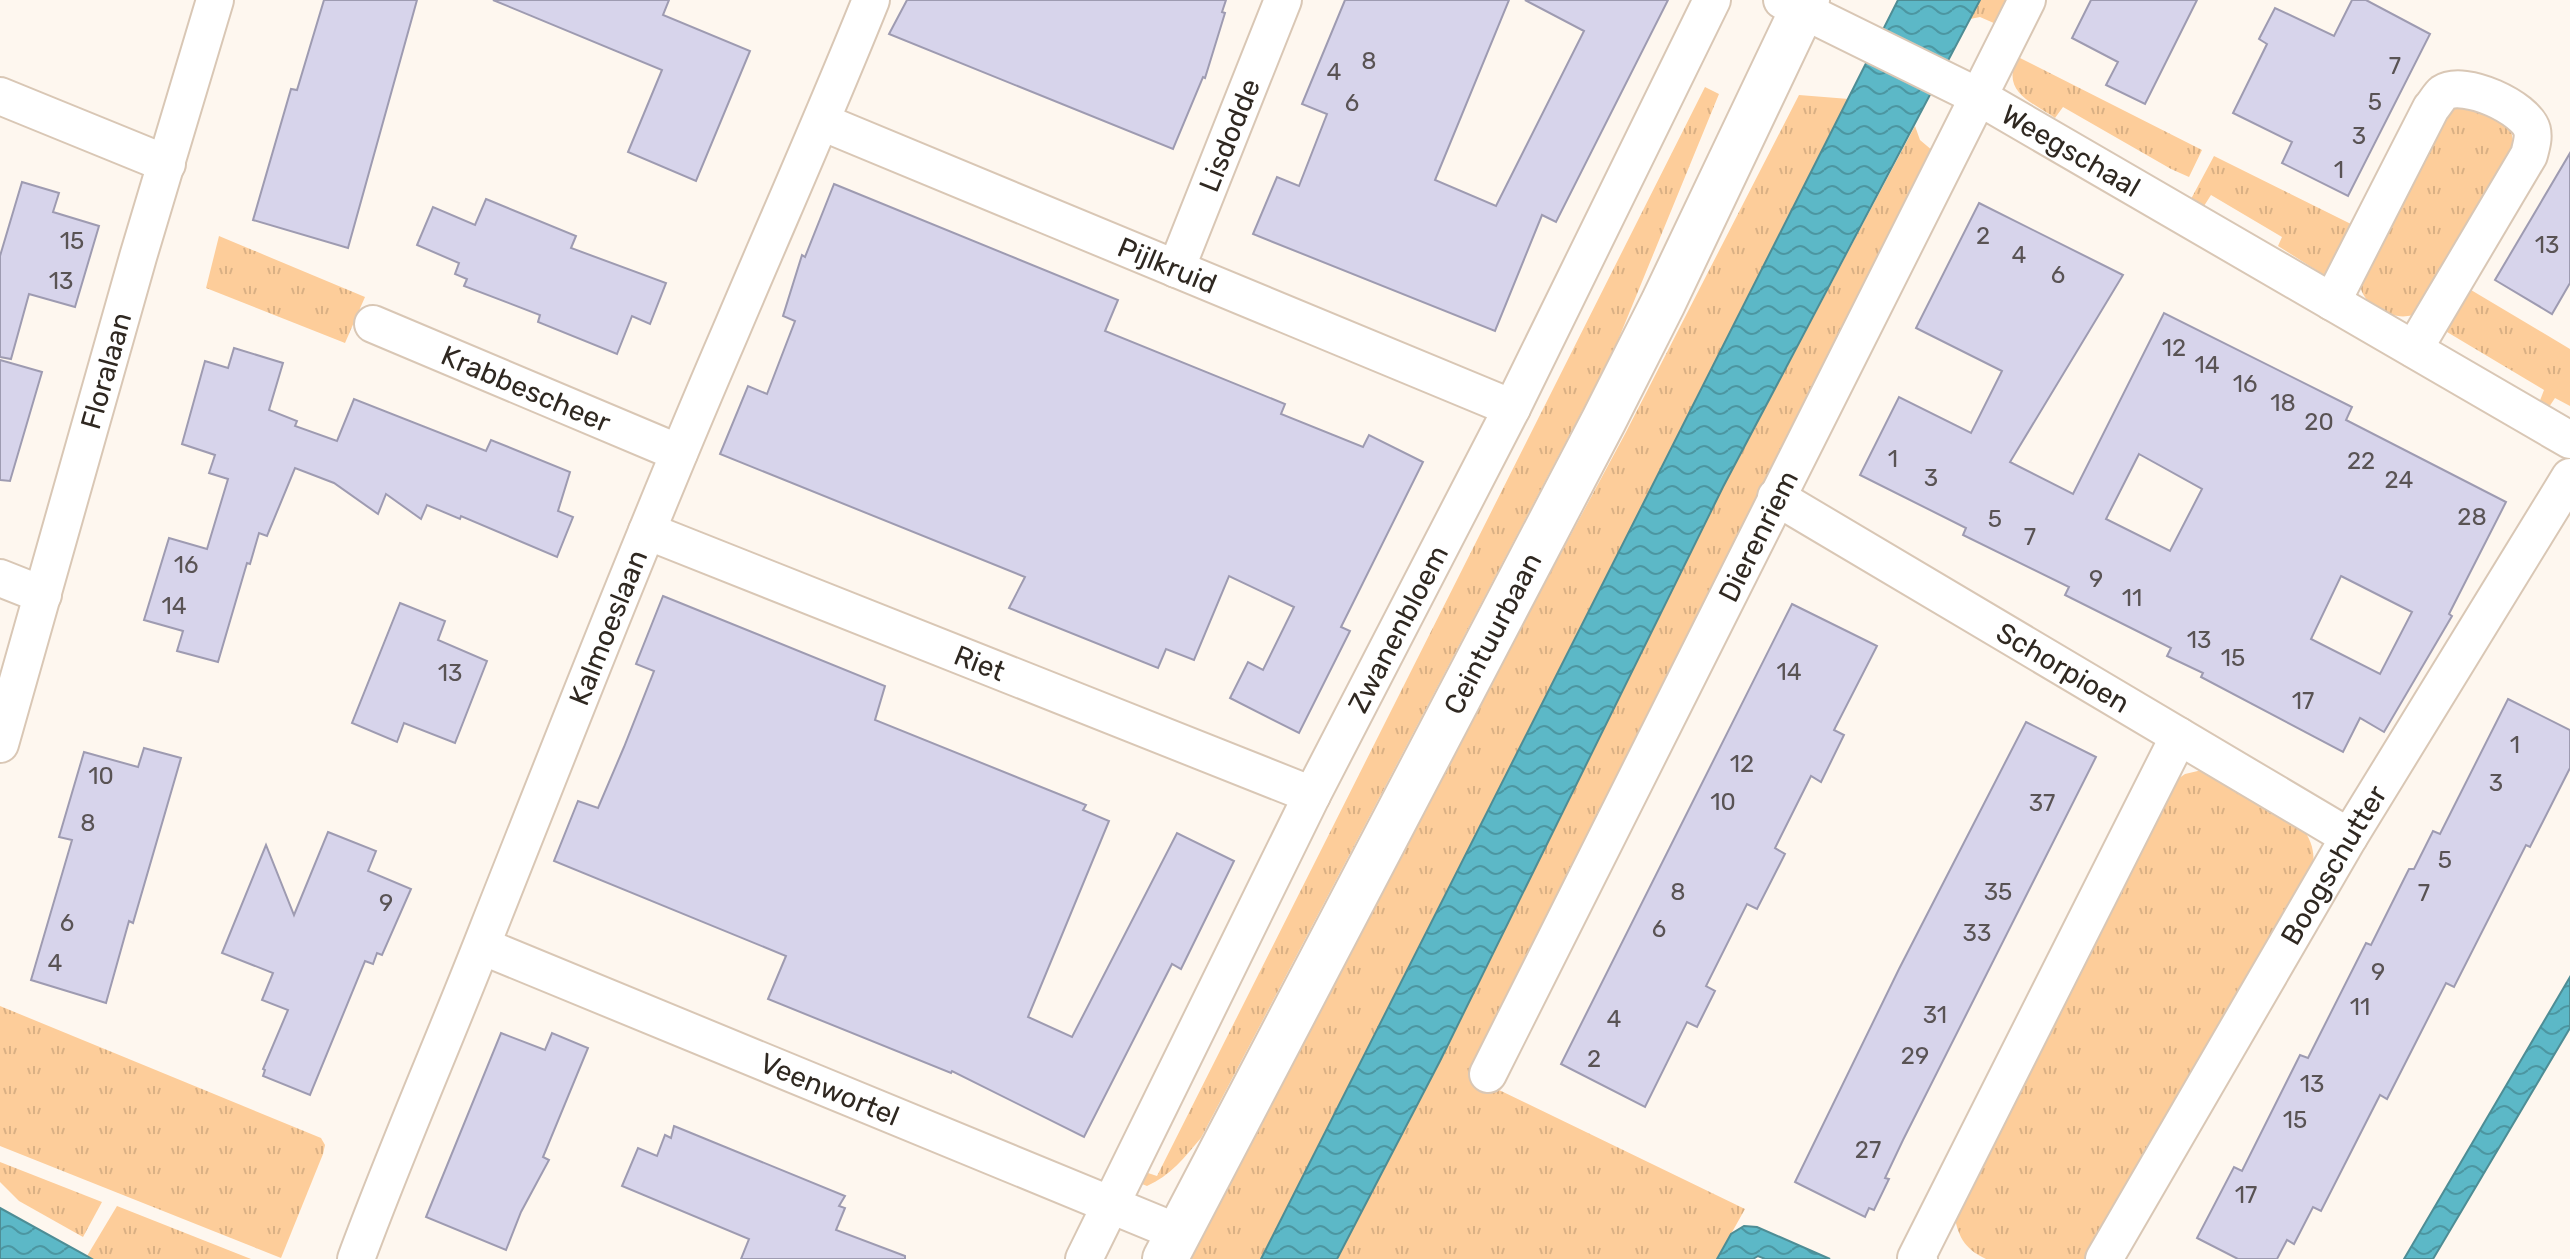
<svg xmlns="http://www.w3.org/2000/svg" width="2570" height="1259" font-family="Rubik,sans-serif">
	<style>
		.grass { fill: url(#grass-tufts) }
		.water { fill: url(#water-waves); stroke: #4e8d95; stroke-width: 2 }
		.building { fill: #d7d4eb; stroke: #9e9bb1; stroke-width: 2; fill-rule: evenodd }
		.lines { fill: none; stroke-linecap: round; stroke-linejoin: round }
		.street-casing { stroke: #d9c7b5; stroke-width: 40 }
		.secondary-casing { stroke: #d9c7b5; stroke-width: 48 }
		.street { stroke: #fff; stroke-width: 36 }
		.secondary { stroke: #fff; stroke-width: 44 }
		.labels { text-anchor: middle; stroke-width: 7; stroke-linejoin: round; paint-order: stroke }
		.number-label { font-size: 24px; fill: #595354 }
		.street-label { font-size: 28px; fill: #2f2821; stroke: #fef7ef }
	</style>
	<defs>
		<pattern id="grass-tufts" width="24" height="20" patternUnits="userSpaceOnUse" patternTransform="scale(2)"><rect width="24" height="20" fill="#fdcd9a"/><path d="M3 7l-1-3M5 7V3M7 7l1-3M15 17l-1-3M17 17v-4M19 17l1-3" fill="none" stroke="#d9b084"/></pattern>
		<pattern id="water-waves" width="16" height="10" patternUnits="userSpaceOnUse" patternTransform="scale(2)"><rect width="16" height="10" fill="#5cb8c7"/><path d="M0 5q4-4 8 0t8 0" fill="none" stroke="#4c96a1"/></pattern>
	</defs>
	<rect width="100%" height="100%" fill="#fef7ef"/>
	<g class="grass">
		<polygon points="1980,0 2008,0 1996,24 1980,17 1970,19"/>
		<path d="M 2018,57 L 2202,150 L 2189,177 L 2171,169 L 2063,107 L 2055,118 C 2030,101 2000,91 2018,57 Z"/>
		<path d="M 1705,87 L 1719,94 L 1614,350 L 1201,1138 C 1185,1157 1170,1176 1147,1186 L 1142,1184 L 1140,1180 L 1142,1176 L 1148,1173 L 1157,1176 Z"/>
		<polygon points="1799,95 1849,99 1261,1259 1191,1259 1409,835 1625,434"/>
		<path d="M 2464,103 C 2492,115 2521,119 2511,156 L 2423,307 C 2421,308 2414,314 2412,315 C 2395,321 2366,307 2361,289 C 2360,283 2363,276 2364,270 L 2451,109 Z"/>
		<polygon points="1915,126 1920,140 1933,151 1468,1075 1745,1209 1717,1259 1337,1259 1440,1061 1723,487"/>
		<polygon points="2214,156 2355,226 2327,277 2278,246 2282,237 2211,195 2204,206 2191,199"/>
		<polygon points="219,236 365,297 345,343 206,288"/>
		<polygon points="2466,287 2570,349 2570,406 2555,398 2547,410 2539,403 2544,390 2442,329"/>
		<path d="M 2202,770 L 2300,825 C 2312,840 2315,851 2313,871 L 2084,1259 L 1986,1259 C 1964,1249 1957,1235 1954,1212 L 2175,781 L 2185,774 Z"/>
		<polygon points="0,1006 321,1138 325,1145 323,1154 281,1258 0,1146"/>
		<polygon points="0,1162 102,1202 83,1237 19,1201 0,1182"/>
		<polygon points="117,1206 251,1259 92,1259 87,1256"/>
	</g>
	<g class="water">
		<polygon points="1898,0 1980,0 1723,487 1440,1061 1337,1259 1261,1259"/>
		<polygon points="2570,977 2570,1028 2433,1259 2404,1259"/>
		<polygon points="0,1208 87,1256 92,1259 0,1259"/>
		<polygon points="1744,1226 1757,1227 1830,1259 1765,1259 1758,1256 1753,1259 1717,1259 1731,1234"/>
	</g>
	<g class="building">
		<polygon points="324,0 417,0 348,248 253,220 291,89 297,90"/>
		<polygon points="493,0 669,0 663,15 750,51 696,181 628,152 662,70"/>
		<polygon points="907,0 1226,0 1222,12 1225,13 1205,78 1203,77 1173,149 889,34"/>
		<polygon points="1345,0 1509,0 1435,180 1496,206 1584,31 1525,0 1668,0 1556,222 1542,215 1495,331 1253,234 1277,177 1299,186 1327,114 1302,104"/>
		<polygon points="2091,0 2197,0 2145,104 2106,85 2118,62 2072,38"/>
		<polygon points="2352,0 2366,0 2430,34 2348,196 2282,163 2292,142 2233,113 2267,44 2259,39 2275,8 2334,36"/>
		<polygon points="2570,153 2570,283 2552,314 2495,280"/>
		<polygon points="22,182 59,193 53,212 99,226 75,307 29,294 11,359 0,357 0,256"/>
		<polygon points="834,184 1118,300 1105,331 1285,404 1281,414 1363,447 1369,435 1423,462 1341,627 1350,631 1299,733 1230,698 1248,662 1263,670 1294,607 1229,576 1194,660 1166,649 1158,668 1009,608 1025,577 720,454 748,386 767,394 795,321 783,316 802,255 805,257"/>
		<polygon points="486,199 576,236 571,248 666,283 650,324 632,316 617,354 538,322 540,315 464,286 467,279 455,274 459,263 417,245 433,207 475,225"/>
		<path d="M 1979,203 L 2123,275 L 2010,462 L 2073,494 L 2164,313 L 2352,407 L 2346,420 L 2506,502 L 2449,614 L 2452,616 L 2384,732 L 2360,718 L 2343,752 L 2201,677 L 2203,673 L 2167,656 L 2171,648 L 2065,595 L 2069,587 L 1963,535 L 1966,528 L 1860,475 L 1899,397 L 1971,433 L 2002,371 L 1916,328 ZM 2139,454 L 2202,489 L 2170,551 L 2106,519 ZM 2341,576 L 2412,612 L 2380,674 L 2311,639 Z"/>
		<polygon points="234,348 283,363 269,410 297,421 295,426 337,441 354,399 486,451 491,440 570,472 558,511 573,517 557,557 461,516 460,519 427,505 421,519 386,494 378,514 334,483 295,468 267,536 259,533 250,564 247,563 218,662 177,651 183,631 144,620 169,538 207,549 228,479 209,473 215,455 182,444 205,361 228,368"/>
		<polygon points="0,360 42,372 10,481 0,480"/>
		<polygon points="663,596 885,686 875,720 1086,805 1083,810 1109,821 1028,1017 1072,1037 1177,833 1234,861 1181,969 1172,964 1084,1137 952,1071 951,1073 768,999 786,956 554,861 578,801 598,808 624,747 654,671 636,664"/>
		<polygon points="400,603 445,621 438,640 487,661 455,743 404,723 397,742 352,723"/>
		<polygon points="1792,604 1877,646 1834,730 1844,735 1821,782 1811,776 1775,848 1785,854 1757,909 1747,904 1706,986 1715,991 1697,1027 1687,1022 1645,1107 1561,1064"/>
		<polygon points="2508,699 2570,730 2570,768 2530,847 2526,845 2454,987 2446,983 2387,1099 2380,1095 2321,1211 2313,1207 2294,1244 2287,1240 2277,1259 2238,1259 2197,1238 2234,1167 2242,1171 2300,1055 2308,1058 2366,943 2371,945 2409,869 2414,869 2433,831 2440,834"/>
		<polygon points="2026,722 2096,757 1903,1140 1885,1178 1889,1179 1874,1210 1869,1208 1865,1217 1795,1182 1899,969"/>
		<polygon points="144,748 181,758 133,923 129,921 106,1003 31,980 72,840 59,837 84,752 138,767"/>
		<polygon points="328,832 376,851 368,871 411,889 382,955 377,953 373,964 365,961 310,1095 263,1076 265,1070 263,1069 288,1010 262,1000 273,973 222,953 266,845 294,915"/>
		<polygon points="501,1033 545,1050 552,1033 588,1048 543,1157 549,1160 521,1212 506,1250 426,1217"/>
		<polygon points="674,1126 845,1196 839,1206 845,1208 836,1230 905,1256 905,1259 741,1259 749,1239 622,1186 638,1148 657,1156 665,1135 671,1138"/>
	</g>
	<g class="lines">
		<g class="street-casing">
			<g id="street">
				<path id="s1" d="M 1782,0 L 1979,97 L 2570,440"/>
				<polyline points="0,96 167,164"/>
				<path id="s2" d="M 822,122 L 1512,408"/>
				<path id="s3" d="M 1176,269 L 1283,0"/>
				<path d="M 2332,302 L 2431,108 C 2435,104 2439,96 2443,93 C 2464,79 2526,108 2532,130 C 2534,138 2531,147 2529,155 L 2414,349"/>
				<path id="s4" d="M 373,324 L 679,453"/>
				<path id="s5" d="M 1776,497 L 2349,837"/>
				<path id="s6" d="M 647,531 L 1312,795"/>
				<polyline points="0,578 43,595"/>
				<path id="s7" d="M 0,744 L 138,257 L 215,0"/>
				<path id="s8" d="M 482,946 L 1179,1233"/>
				<path id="s9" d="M 1488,1074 L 2027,0"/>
				<path id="s10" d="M 356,1259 C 397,1148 445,1039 488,929 C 567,730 645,530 730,333 C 777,222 826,112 871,0"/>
				<path id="s11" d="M 1084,1259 L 1312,795 L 1512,408 L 1712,0"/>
				<polyline points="1919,1259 1916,1258 2179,736"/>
				<path id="s12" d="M 2104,1259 L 2349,837 L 2570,477"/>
			</g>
		</g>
		<g class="secondary-casing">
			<g id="secondary">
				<path id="s13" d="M 1165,1259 L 1604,420 L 1663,303 L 1807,0"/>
			</g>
		</g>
		<use href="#street" class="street"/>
		<use href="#secondary" class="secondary"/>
	</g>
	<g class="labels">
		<g class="number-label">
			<text x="1369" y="69">8</text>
			<text x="2395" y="74">7</text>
			<text x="1334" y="80">4</text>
			<text x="2375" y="110">5</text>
			<text x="1352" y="111">6</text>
			<text x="2359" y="144">3</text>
			<text x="2339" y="178">1</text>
			<text x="1983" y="244">2</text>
			<text x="72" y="249">15</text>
			<text x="2547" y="253">13</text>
			<text x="2019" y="263">4</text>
			<text x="2058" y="283">6</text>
			<text x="61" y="289">13</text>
			<text x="2174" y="356">12</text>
			<text x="2207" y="373">14</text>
			<text x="2245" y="392">16</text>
			<text x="2283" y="411">18</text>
			<text x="2319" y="430">20</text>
			<text x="1893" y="467">1</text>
			<text x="2361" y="469">22</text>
			<text x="1931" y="486">3</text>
			<text x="2399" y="488">24</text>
			<text x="2472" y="525">28</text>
			<text x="1995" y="527">5</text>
			<text x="2030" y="545">7</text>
			<text x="186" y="573">16</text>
			<text x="2096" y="587">9</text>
			<text x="2132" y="606">11</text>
			<text x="174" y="614">14</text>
			<text x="2199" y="648">13</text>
			<text x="2233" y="666">15</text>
			<text x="1789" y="680">14</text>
			<text x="450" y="681">13</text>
			<text x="2303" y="709">17</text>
			<text x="2515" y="753">1</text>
			<text x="1742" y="772">12</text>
			<text x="101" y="784">10</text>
			<text x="2496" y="791">3</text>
			<text x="1723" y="810">10</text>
			<text x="2042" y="811">37</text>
			<text x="88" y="831">8</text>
			<text x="2445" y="868">5</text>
			<text x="1678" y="900">8</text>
			<text x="1998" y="900">35</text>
			<text x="2424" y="901">7</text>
			<text x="386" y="911">9</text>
			<text x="67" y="931">6</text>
			<text x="1659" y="937">6</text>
			<text x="1977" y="941">33</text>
			<text x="55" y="971">4</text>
			<text x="2378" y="980">9</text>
			<text x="2360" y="1015">11</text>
			<text x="1935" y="1023">31</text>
			<text x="1614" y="1027">4</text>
			<text x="1915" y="1064">29</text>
			<text x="1594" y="1067">2</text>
			<text x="2312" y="1092">13</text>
			<text x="2295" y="1128">15</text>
			<text x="1868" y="1158">27</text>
			<text x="2246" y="1203">17</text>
		</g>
		<g class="street-label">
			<text dy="10" stroke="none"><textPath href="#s3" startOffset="144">Lisdodde</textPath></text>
			<text dy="10" stroke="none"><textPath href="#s1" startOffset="326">Weegschaal</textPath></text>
			<text dy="10" stroke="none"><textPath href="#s2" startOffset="374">Pijlkruid</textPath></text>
			<text dy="10" stroke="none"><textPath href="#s7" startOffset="388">Floralaan</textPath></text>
			<text dy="10" stroke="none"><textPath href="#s4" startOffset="166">Krabbescheer</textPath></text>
			<text dy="10" stroke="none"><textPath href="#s9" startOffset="602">Dierenriem</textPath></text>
			<text dy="10" stroke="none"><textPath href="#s10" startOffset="680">Kalmoeslaan</textPath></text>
			<text dy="10" stroke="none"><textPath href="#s11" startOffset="704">Zwanenbloem</textPath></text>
			<text dy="10" stroke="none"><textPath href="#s13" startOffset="706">Ceintuurbaan</textPath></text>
			<text dy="10" stroke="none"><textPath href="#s6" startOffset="358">Riet</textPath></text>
			<text dy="10" stroke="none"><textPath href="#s5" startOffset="334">Schorpioen</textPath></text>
			<text dy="10" stroke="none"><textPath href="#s12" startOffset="456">Boogschutter</textPath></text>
			<text dy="10" stroke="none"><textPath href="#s8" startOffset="376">Veenwortel</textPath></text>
		</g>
	</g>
</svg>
